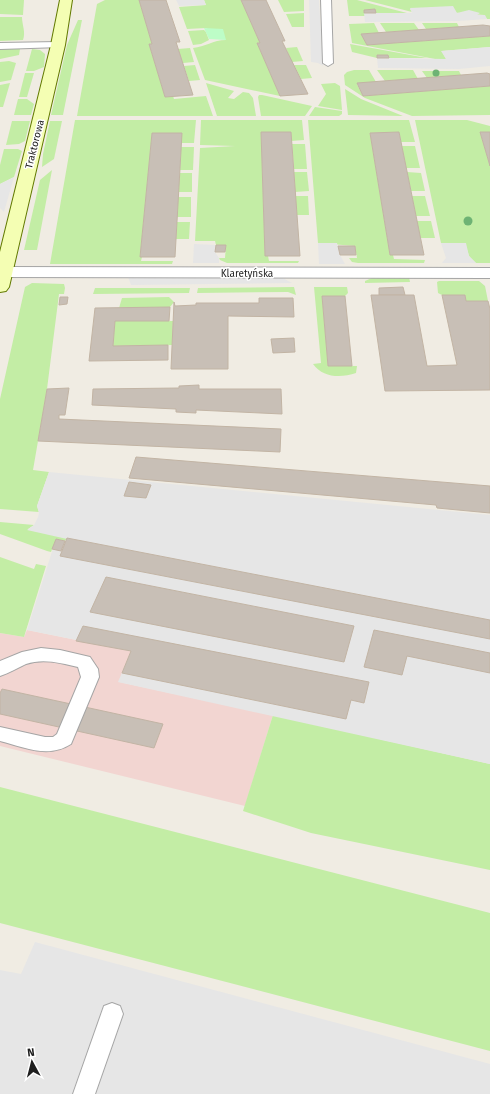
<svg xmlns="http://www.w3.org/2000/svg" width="490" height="1094" font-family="'Fira Sans',sans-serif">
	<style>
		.commercial { fill: #f2d5d1 }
		.grass { fill: #c3eda5 }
		.park { fill: #bdfdc7 }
		.parking { fill: #e6e6e6 }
		.building { fill: #c8bfb6; stroke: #c2b4a4 }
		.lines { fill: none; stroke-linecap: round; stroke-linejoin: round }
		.service-casing { stroke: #a5a5a5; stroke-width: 2 }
		.minor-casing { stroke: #a5a5a5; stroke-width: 2 }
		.secondary-casing { stroke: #627a00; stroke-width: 2 }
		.service { fill: #fff; fill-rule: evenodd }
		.minor { fill: #fff; fill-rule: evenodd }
		.secondary { fill: #f4feb3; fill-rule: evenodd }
		.tree { fill: #6eb374 }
		.labels { text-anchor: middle; stroke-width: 3; stroke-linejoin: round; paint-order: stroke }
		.far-street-label { font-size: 10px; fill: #1e1e1e; stroke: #fff }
	</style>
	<rect width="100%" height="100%" fill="#f0ece3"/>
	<polygon class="commercial" points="27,630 131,651 119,682 273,715 245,806 0,746 0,633 24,637"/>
	<g class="grass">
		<polygon points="0,0 24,0 23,15 0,14"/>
		<polygon points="105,0 139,0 152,44 149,44 165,97 173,96 174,99 206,96 213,116 77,116 97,4"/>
		<path d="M 204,0 L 241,0 L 260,43 L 257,43 L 280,96 L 205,80 L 193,48 C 205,47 213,40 226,40 L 206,28 L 187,29 L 179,7 L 206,5 Z"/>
		<polygon points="278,0 304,0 304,11 284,12"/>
		<polygon points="347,0 357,0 407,13 376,13 375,9 364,10 365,16 349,16"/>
		<polygon points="365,0 490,0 490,19 487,19 484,15 410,9 412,12"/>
		<polygon points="304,13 304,27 292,27 286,14"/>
		<path d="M 0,17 L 22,17 C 22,25 26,32 23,40 L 0,41 Z"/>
		<polygon points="78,20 82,20 63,115 51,115 67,45"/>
		<polygon points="374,23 379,33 361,34 367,45 490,36 490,47 442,51 446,59 435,59 352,43 349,24"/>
		<polygon points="380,23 414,23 419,30 386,32"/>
		<polygon points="422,23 457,23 459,27 426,29"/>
		<polygon points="204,30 206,32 209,40 201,44 193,45 188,31"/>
		<polygon points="350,44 427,58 389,58 388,55 377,55 377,58 352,52"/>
		<polygon points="297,47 303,61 292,62 286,48"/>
		<polygon points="190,48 194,62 183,63 178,49"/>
		<polygon points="0,49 20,49 19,55 0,59"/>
		<polygon points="32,49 40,50 45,54 44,67 34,71 26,71"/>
		<polygon points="9,61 16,63 11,80 0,82 0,62"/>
		<polygon points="195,65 200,80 189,81 184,66"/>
		<polygon points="294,65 306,65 312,78 301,79"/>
		<polygon points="354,70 369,70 376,82 357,84 363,96 490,86 490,115 412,116 365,98 345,85 344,75 347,72"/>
		<polygon points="377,70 413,70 418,79 385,81"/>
		<polygon points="422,71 459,71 461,75 427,78"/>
		<polygon points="25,73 34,73 27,97 19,97"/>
		<polygon points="10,83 3,107 0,107 0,85"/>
		<polygon points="206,83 234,91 228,98 234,99 243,92 249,93 253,98 256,116 217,116"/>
		<polygon points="335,83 340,86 342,110 318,106 326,94 321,84"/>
		<polygon points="345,89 361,99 403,116 348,115"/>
		<polygon points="259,95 262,95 312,106 305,116 261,116 258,97"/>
		<polygon points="18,99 27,99 34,104 31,115 14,115"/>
		<polygon points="315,107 342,111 342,114 339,116 309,116"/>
		<polygon points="75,120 196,120 194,143 181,143 181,133 152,133 140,257 142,257 141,261 173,261 172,264 50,264"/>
		<polygon points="201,120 302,120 304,140 291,141 291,132 261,133 265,256 268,256 269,261 299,261 298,263 227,263 220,260 219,258 225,258 226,245 216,245 215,241 195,241 200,148 235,146 200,145"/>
		<polygon points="308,120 409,120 415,142 401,142 399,132 370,133 390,255 393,255 394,259 425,260 424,263 358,263 352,262 349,258 357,258 355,246 318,243"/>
		<polygon points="415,120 467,120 490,126 490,132 480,132 490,166 490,263 476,263 469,256 465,243 441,243"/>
		<polygon points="12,121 30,121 25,141 19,144 6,145"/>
		<polygon points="50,121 62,121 54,159 42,167 43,154"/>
		<polygon points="292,144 305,144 307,169 294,169"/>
		<polygon points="402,146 415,146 420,168 406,168"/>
		<polygon points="181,147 194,147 193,170 180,170"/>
		<polygon points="4,149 18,149 22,151 14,177 0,184 0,165"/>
		<polygon points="52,170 37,250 24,250 40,180"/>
		<polygon points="294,172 307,172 309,191 295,192"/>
		<polygon points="407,172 421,173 425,191 411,191"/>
		<polygon points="180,173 192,173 192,192 178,192"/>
		<polygon points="295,196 308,196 309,215 297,215"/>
		<polygon points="412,196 425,196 430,216 416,216"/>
		<polygon points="178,197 191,197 191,217 177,217"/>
		<polygon points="417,221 431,221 435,238 420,238"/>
		<polygon points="177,222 190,222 189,239 176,239"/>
		<polygon points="374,277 409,277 410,282 365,283 365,281"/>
		<polygon points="439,281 479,281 485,286 488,301 466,301 465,295 442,295 438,293 437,282"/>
		<polygon points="32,283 64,284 65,288 64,294 59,294 47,389 33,470 49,472 37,506 39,512 0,509 0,399 25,287"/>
		<polygon points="294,287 296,295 288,292 197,293 198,288"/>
		<path d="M 314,287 L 347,287 L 348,293 L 345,296 L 322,296 L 328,366 L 357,366 L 356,373 C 341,378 323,378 313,364 L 321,363 Z"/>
		<polygon points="95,288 190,288 189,293 93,294"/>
		<polygon points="169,297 174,302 170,307 119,308 122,298"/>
		<polygon points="115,321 173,321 172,345 113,346"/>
		<polygon points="0,522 34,525 28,529 67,538 65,541 56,539 51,552 47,551 0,534"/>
		<polygon points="0,557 34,569 36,564 46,566 24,637 0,633"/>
		<polygon points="273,715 490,764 490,870 311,833 243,811"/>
		<polygon points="0,787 490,913 490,1051 0,923"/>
	</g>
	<polygon class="park" points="204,28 223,29 226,40 209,39"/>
	<g class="parking">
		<polygon points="176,0 204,0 206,5 179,6"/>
		<polygon points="309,0 319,0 323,66 318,63 311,62"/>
		<polygon points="453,6 457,13 469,10 480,13 477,15 485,15 487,19 458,21 365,22 364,13 412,13 410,8"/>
		<polygon points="490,47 490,66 459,69 378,68 377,58 446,59 441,51"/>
		<polygon points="14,177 4,212 0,208 0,184"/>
		<polygon points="318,243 337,243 340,255 345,264 319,264"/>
		<polygon points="441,243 466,243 469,256 476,263 442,263 446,258"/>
		<polygon points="194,244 216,245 215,252 219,258 219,263 193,263"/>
		<polygon points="128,277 281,277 292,283 131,285"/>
		<polygon points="49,472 490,515 490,764 118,682 131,651 27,630 56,539 65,541 67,539 27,530 34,525 38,517 39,513 37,506"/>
		<polygon points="35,942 490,1064 490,1094 0,1094 0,970 21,974"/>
	</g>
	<g class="building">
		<polygon points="139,0 166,0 180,42 176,42 193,95 165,97 149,44 152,44"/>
		<polygon points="241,0 266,0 285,41 282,41 308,94 280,96 257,43 260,43"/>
		<polygon points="375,9 376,13 364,13 364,10"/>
		<polygon points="483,25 490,26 490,36 367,45 361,34"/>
		<polygon points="377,55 388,55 389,58 377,58"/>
		<polygon points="487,73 490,74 490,86 363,96 357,83"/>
		<polygon points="261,132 291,132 300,256 265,256"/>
		<polygon points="399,132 412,196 424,255 390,255 370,133"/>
		<polygon points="480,132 490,132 490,166"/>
		<polygon points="152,133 182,133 175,257 140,257"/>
		<polygon points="216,245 226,245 225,252 215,252"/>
		<polygon points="338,246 355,246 356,255 340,255"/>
		<polygon points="403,287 405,295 379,295 379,288"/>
		<polygon points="371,295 414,295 427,366 457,365 442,295 465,295 466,301 488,301 490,309 490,390 385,391"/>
		<polygon points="322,296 345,296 352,366 328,366"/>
		<polygon points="60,297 68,297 67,304 59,305"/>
		<polygon points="259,298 293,298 294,317 228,316 228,369 171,369 174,302 175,306 196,305 196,303 259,303"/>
		<polygon points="170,307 169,321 115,321 113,346 168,345 168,360 89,361 95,308"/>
		<polygon points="294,338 295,352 273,353 271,339"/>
		<polygon points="199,385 199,389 281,389 282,414 196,410 196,413 176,412 176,409 92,405 93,389 179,388 179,386"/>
		<polygon points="69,388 65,415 59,415 59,419 281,429 280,452 38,441 47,389"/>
		<polygon points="136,457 490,486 490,513 437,508 436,505 129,478"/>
		<polygon points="129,482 151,485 146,498 124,496"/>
		<polygon points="67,538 490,620 490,639 60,556"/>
		<polygon points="56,539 65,541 61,551 52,549"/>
		<polygon points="106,577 354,626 344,662 90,612"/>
		<polygon points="83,626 369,682 364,703 351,700 346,719 122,673 131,651 76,641"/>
		<polygon points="374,630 490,653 490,673 407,656 402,675 364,667"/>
		<polygon points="2,689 163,724 154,748 0,714 0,693"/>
	</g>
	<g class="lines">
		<g class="service-casing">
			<g id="service">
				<polygon points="321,0 331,0 333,63 328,66 323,63"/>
				<polygon points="58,42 63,45 61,47 0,49 0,43"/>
				<path d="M 41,648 L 60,650 L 90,657 L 98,669 L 99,677 L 71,744 C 48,759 24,747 0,741 L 0,727 L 45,737 L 53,737 L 57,734 L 81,677 L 78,667 C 61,663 43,658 26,664 C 17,668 9,673 0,676 L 0,661 L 22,652 Z"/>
				<polygon points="112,1003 120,1006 123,1014 95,1094 73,1094 104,1006"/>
			</g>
		</g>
		<g class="minor-casing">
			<polygon id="minor" points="0,267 490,268 490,278 0,277"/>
		</g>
		<g class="secondary-casing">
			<polygon id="secondary" points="60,0 72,0 65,45 9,287 6,291 0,292 0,252 51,45"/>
		</g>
		<use href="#service" class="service"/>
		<use href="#minor" class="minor"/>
		<use href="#secondary" class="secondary"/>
	</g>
	<g class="tree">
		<circle cx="436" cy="73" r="3.5"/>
		<circle cx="468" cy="221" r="4.5"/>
	</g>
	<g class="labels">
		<g class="far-street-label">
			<text transform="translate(34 144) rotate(-76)" y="4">Traktorowa</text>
			<text x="247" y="277">Klaretyńska</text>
		</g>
	</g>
	<g transform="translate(32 1062) rotate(353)" stroke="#ffffff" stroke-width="3" paint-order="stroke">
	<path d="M0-3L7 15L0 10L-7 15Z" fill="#1e1e1e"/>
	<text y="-6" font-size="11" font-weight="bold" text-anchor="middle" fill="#1e1e1e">N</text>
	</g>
</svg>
